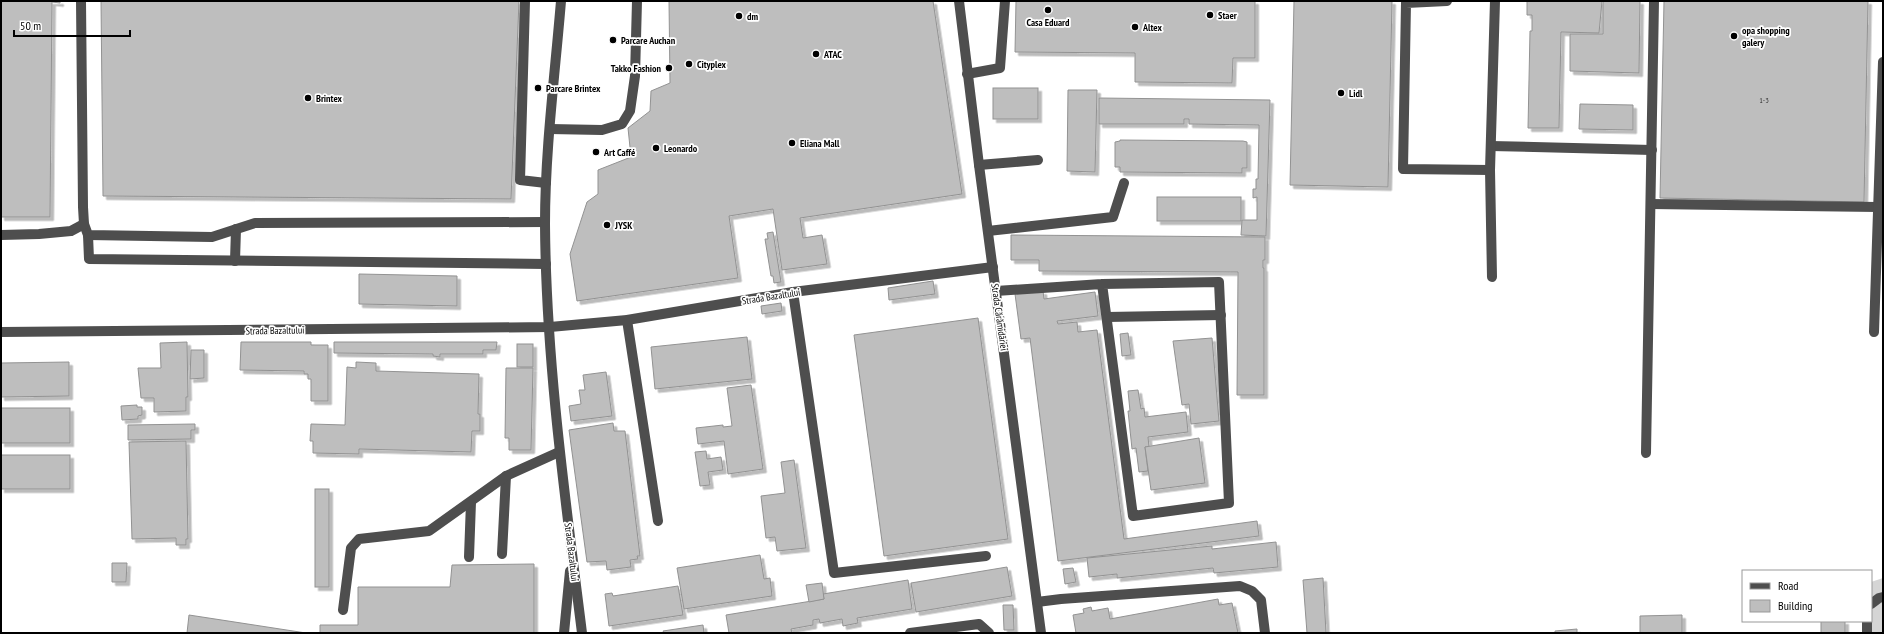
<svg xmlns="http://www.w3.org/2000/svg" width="1884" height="634" font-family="'PT Sans Narrow',sans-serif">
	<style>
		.green { fill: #d5d5d5 }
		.building { fill: #bebebe; stroke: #929292; filter: url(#shadow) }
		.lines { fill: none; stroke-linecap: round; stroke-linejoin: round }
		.minor { stroke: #4e4e4e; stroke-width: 10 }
		.poi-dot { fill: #000; stroke: #fff; stroke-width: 1.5 }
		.labels { text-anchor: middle; stroke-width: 3.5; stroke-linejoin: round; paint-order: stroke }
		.number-label { font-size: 8px; fill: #303030 }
		.poi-label { font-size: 10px; font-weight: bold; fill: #000; stroke: #fff; text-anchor: start }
		.street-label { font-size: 10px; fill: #000; stroke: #fff }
	</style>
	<defs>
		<filter id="shadow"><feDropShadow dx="3.5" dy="3.5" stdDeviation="0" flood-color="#0004"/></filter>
	</defs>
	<rect width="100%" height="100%" fill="#fff"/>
	<polygon class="green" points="1883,578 1883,633 1864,633 1871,621 1871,582"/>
	<g class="building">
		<polygon points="1,1 60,1 60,3 52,2 50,217 1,217"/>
		<polygon points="101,1 519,1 511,199 103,196"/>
		<polygon points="669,1 933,1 962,194 800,218 803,238 822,235 827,264 782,270 773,209 729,216 738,278 577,301 570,254 587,202 598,194 598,170 631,157 628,128 650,111 651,91 670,83"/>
		<polygon points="1016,1 1255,1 1255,58 1233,58 1232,83 1135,82 1135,53 1015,52"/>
		<polygon points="1294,1 1392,1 1388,187 1290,185"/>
		<polygon points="1527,1 1602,1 1599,33 1561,32 1559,128 1528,128 1530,31 1532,31 1532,15 1527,15"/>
		<polygon points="1603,1 1640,1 1639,73 1570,71 1570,34 1603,34"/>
		<polygon points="1664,1 1868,1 1864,202 1660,198"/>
		<rect x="993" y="88" width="45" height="31"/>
		<polygon points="1068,90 1097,90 1095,172 1067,171"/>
		<polygon points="1099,98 1270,100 1266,236 1241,235 1242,220 1257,220 1257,197 1253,198 1253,189 1256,189 1256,179 1258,179 1259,125 1189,124 1189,119 1184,119 1184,124 1099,124"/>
		<polygon points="1580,104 1633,105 1633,130 1579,129"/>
		<polygon points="1120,140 1243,141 1247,142 1247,168 1242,168 1242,173 1120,172 1120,167 1115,167 1115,142 1120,141"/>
		<rect x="1157" y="197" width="84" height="24"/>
		<polygon points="773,232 781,282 774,283 773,276 771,276 765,239 768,239 767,233"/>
		<polygon points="1011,235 1265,237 1265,260 1263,260 1263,268 1264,268 1264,395 1237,395 1238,272 1039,271 1039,260 1011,260"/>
		<polygon points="359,274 457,276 457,306 359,304"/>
		<polygon points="933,281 935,294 889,300 888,288"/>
		<polygon points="1043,291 1044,299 1095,292 1098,316 1057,321 1058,324 1077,322 1078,332 1097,330 1124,539 1257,521 1259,536 1058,561 1030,338 1021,339 1015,294"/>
		<polygon points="781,303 782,311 762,314 761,306"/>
		<polygon points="978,318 1008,539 884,556 854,335"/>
		<polygon points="1128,333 1131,355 1122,356 1120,334"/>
		<polygon points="747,337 752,379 655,389 651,347"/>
		<polygon points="1212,338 1219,421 1191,424 1189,404 1182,405 1173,341"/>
		<polygon points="187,342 188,397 186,397 186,411 154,412 154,398 141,398 138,368 161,368 160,343"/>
		<polygon points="241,342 311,342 311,345 328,345 328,401 311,401 311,379 308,379 308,374 304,374 304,371 240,370"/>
		<polygon points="334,342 497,342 496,350 483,350 483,354 440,354 440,357 433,356 433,354 334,353"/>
		<rect x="517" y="344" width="16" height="23"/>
		<polygon points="191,350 204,350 204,378 190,379"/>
		<polygon points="69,362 69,396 1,397 1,363"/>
		<polygon points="356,362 376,363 376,371 479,374 478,414 480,414 480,431 472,431 471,452 359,449 359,454 313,453 313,441 310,441 311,424 345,425 347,367 356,368"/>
		<polygon points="506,368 533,368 531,450 509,450 509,438 505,438"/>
		<polygon points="606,372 612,416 571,421 569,406 581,404 579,390 585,390 583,375"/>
		<polygon points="751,385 763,469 728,474 724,441 698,444 696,428 723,425 723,427 732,426 727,388"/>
		<polygon points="1138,390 1141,409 1144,408 1145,417 1186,412 1188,432 1148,437 1149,447 1145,447 1148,471 1139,472 1136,448 1132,449 1128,411 1130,411 1128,391"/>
		<polygon points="137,405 137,407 142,407 142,415 138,416 138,419 122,420 121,406"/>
		<rect x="1" y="408" width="69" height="35"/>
		<polygon points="613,423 614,431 625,431 640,556 637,556 638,559 630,560 631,567 607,570 606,561 587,562 569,430"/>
		<polygon points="195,424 195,430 191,430 191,439 128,440 128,425"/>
		<polygon points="1199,438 1205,483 1151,490 1145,447"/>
		<polygon points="186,441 188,539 186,539 186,545 176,545 176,538 132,539 129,442"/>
		<polygon points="706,451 707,459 721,457 723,470 708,472 710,485 700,486 695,452"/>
		<rect x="1" y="455" width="69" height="34"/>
		<polygon points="794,460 806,548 777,551 775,537 766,538 761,496 785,493 781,462"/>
		<rect x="315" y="489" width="14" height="98"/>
		<polygon points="1276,542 1278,567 1214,573 1213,568 1117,578 1117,574 1089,577 1087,558 1212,546 1212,549"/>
		<polygon points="760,555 764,579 770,578 772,596 684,609 677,568"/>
		<polygon points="112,563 127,563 126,582 112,582"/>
		<polygon points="534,564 534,633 320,633 320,625 358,625 358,587 450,587 452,565"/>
		<polygon points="1007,567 1012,596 916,612 911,583"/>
		<polygon points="1073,568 1076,582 1065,584 1063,569"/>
		<polygon points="1323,578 1326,633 1307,633 1303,580"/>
		<polygon points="908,580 912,609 857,618 858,623 843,626 842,619 820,623 819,619 813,620 813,625 791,629 792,633 729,633 726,615 824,599 823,594"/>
		<polygon points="822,583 824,599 809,602 806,585"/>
		<polygon points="678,586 683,615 609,626 605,594 612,593 613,596"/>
		<polygon points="1218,599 1219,605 1232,603 1238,633 1076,633 1073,615 1084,613 1083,609 1091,607 1092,611 1108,608 1110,619"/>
		<polygon points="1003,605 1013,605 1014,630 1004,630"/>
		<polygon points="189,615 306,633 187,633"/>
		<polygon points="1682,615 1682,633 1640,633 1640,616"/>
		<rect x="1821" y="621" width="24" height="12"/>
		<polygon points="703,625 704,633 664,633 663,631"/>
		<polygon points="1577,629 1577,633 1555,633 1555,631"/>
	</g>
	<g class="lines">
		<g class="minor">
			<polyline points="81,1 83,207 84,224 88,235 212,237 255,223 545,222"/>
			<polyline points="525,1 520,180 546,183"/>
			<path d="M 561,1 C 555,74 545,151 545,224 C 546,361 565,497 582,633"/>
			<polyline points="959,1 979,165 1041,633"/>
			<polyline points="1447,1 1406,3 1403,169 1490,170"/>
			<polyline points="967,74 1000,68 1005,1"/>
			<polyline points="550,129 602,130 622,124 630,111 635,76 637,1"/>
			<polyline points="1491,146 1652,150"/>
			<polyline points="979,165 1038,160"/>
			<polyline points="1651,204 1878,207"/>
			<polyline points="988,231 1113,217 1124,183"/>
			<polyline points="1,235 39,234 71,231 84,224"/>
			<polyline points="88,235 89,259 546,264"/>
			<polyline points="235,261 236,229"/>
			<polyline points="1492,277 1490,170 1495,1"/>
			<polyline points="996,291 1102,284 1219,282 1229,503 1133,516 1102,284"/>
			<polyline points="793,292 834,573 986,556"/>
			<polyline points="1107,317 1221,315"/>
			<polyline points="627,320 658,521"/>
			<polyline points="1,332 550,327 627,320 793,292 993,267"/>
			<polyline points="1874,332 1883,62"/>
			<polyline points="1646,453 1654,1"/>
			<polyline points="502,554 506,476"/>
			<polyline points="469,557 471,502"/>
			<polyline points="1037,602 1061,599 1240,586 1252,591 1261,600 1265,633"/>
			<polyline points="1871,604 1879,598 1883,597"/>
			<polyline points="343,610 351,548 359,539 429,531 506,476 559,452"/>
			<polyline points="564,633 570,571"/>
			<polyline points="910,633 979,624 989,633"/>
			<polyline points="1867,633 1867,621"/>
		</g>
	</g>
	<g class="poi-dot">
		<circle cx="1048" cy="10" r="4"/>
		<circle cx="1210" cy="15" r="4"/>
		<circle cx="739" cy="16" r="4"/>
		<circle cx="1135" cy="27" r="4"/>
		<circle cx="1734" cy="36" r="4"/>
		<circle cx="613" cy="40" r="4"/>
		<circle cx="816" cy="54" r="4"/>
		<circle cx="689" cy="64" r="4"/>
		<circle cx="669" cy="68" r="4"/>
		<circle cx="538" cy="88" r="4"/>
		<circle cx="1341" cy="93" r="4"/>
		<circle cx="308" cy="98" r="4"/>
		<circle cx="792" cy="143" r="4"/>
		<circle cx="656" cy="148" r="4"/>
		<circle cx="596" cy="152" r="4"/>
		<circle cx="607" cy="225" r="4"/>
	</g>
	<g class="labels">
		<g class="number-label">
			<text x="1764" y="103">1-3</text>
		</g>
		<g class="poi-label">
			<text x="1218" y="19">Staer</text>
			<text x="747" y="20">dm</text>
			<text x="1048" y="26" text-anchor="middle">Casa Eduard</text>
			<text x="1143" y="31">Altex</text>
			<text x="1742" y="34">opa shopping<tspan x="1742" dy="12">galery</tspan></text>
			<text x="621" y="44">Parcare Auchan</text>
			<text x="824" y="58">ATAC</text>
			<text x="697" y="68">Cityplex</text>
			<text x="661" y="72" text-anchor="end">Takko Fashion</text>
			<text x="546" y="92">Parcare Brintex</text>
			<text x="1349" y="97">Lidl</text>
			<text x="316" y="102">Brintex</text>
			<text x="800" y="147">Eliana Mall</text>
			<text x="664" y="152">Leonardo</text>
			<text x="604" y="156">Art Caffé</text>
			<text x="615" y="229">JYSK</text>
		</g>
		<g class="street-label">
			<text transform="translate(771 296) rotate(-9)" y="4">Strada Bazaltului</text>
			<text transform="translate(1000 317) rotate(82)" y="4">Strada Cărămidăriei</text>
			<text transform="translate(275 330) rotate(-1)" y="4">Strada Bazaltului</text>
			<text transform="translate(572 552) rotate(83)" y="4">Strada Bazaltului</text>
		</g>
	</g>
	<rect width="1884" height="634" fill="none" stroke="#000000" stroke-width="4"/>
	<rect x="1742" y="570" width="130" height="52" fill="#ffffff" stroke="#999999"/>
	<rect x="1750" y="583" width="20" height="6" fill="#4e4e4e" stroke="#999999"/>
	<text x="1778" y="590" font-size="12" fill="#000000">Road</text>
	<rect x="1750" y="600" width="20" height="12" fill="#bebebe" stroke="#999999"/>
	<text x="1778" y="610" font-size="12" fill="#000000">Building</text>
	<path d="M14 30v6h116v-6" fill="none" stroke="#000000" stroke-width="2"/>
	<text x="20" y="30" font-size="12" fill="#000000" stroke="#ffffff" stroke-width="3" paint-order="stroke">50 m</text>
</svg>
